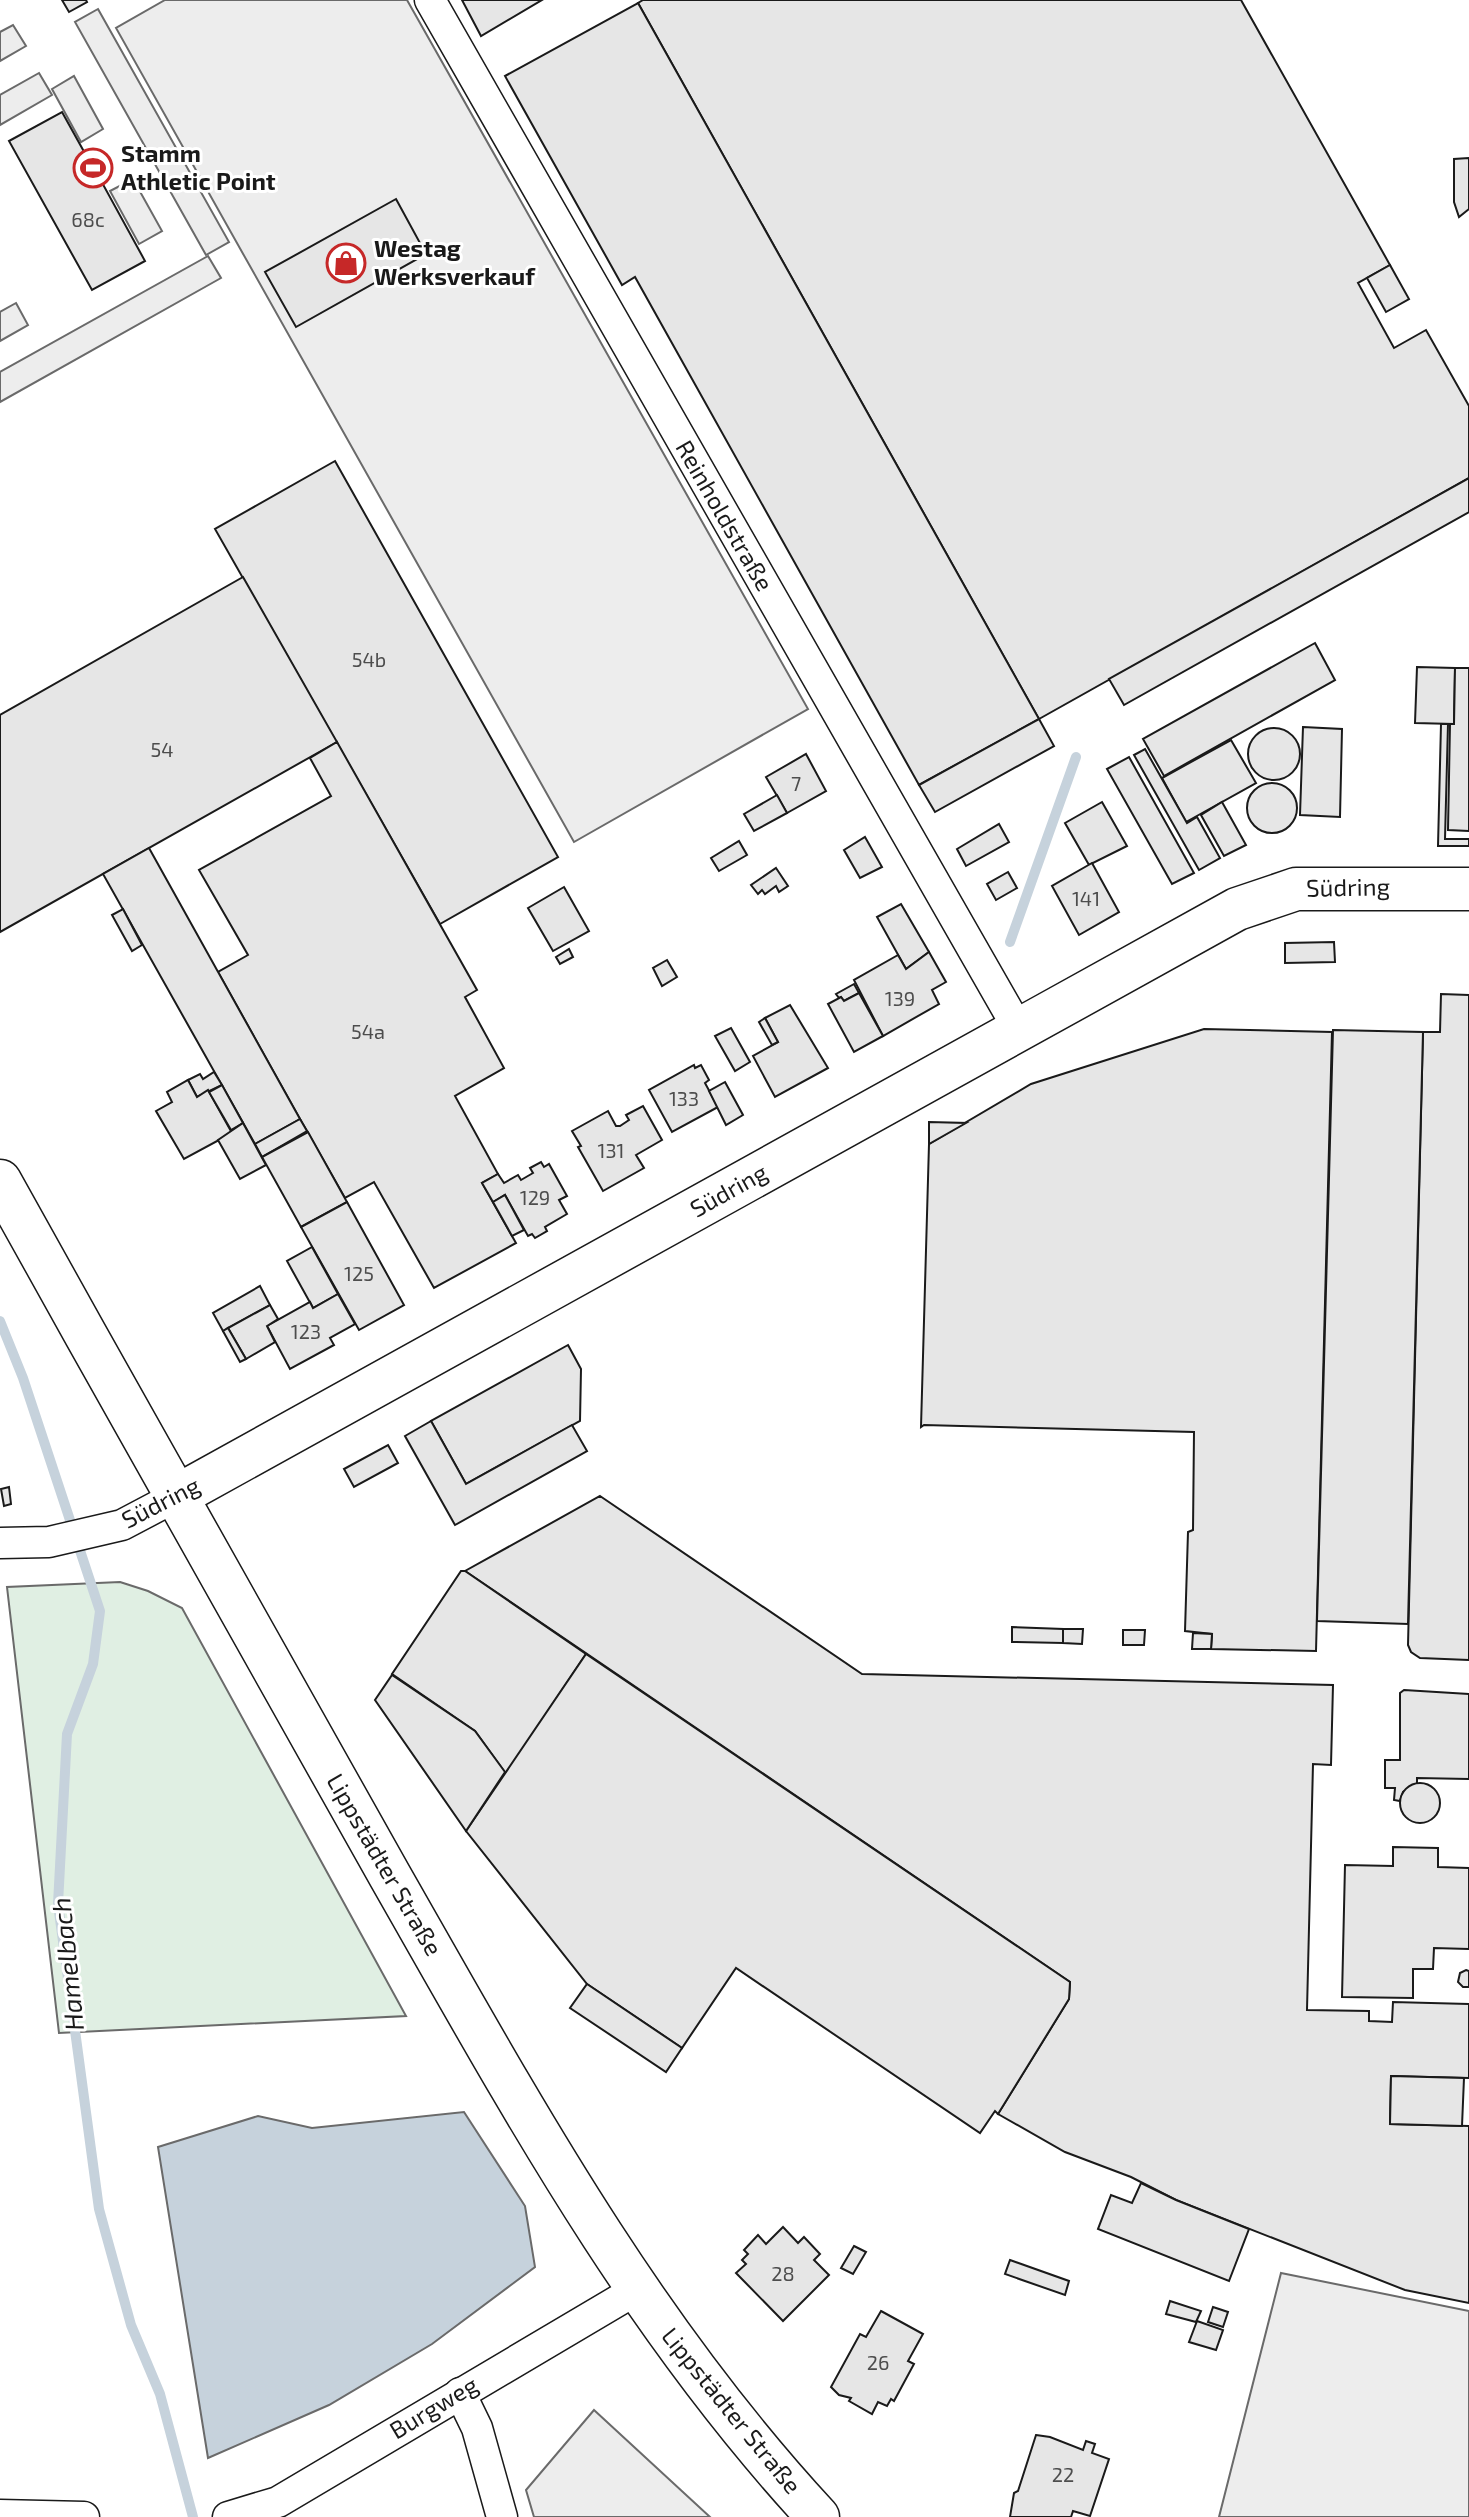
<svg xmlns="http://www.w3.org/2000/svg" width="1469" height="2517" font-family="'Exo 2',sans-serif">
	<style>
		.green { fill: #e0efe3; stroke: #6a6a6a; stroke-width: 2 }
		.parking { fill: #ededed; stroke: #6a6a6a; stroke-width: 2 }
		.water { fill: #c6d2dc; stroke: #6a6a6a; stroke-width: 2 }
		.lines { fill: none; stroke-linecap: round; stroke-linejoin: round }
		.stream { stroke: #c6d2dc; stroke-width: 10 }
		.building { fill: #e6e6e6; stroke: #1a1a1a; stroke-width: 2 }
		.street-casing { stroke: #1a1a1a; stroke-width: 33 }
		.secondary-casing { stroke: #1a1a1a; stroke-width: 45 }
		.street { stroke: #fff; stroke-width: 30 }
		.secondary { stroke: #fff; stroke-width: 42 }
		.labels { text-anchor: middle; stroke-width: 6; stroke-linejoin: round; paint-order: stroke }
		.number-label { font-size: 20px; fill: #4d4d4d }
		.poi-label { font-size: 24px; font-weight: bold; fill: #1a1a1a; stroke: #fff; text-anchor: start }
		.street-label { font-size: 24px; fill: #1a1a1a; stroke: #fff }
		.water-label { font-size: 26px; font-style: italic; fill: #1a1a1a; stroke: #fff }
	</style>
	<rect width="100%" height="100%" fill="#fff"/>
	<polygon class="green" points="120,1582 148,1591 182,1608 406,2016 59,2033 7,1587"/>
	<g class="parking">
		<polygon points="165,0 407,0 808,709 574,842 116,28"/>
		<polygon points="98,9 229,242 206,255 75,22"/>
		<polygon points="13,25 26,46 0,61 0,32"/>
		<polygon points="39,73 52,95 0,125 0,95"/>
		<polygon points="74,76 103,129 81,142 52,89"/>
		<polygon points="133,179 162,231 139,244 110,191"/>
		<polygon points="208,256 221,278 0,402 0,372"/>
		<polygon points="16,303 28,325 0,341 0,312"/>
		<polygon points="1281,2273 1469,2311 1469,2517 1219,2517"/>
		<polygon points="594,2410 710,2517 534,2517 526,2490"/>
	</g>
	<polygon class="water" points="464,2112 525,2206 535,2267 432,2344 329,2405 208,2458 158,2147 258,2116 312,2128"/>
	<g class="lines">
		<g class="stream">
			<polyline points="1010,942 1076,757"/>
			<polyline points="0,1321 23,1378 100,1611 93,1664 67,1734 58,1904 99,2209 131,2325 160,2394 193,2517"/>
		</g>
	</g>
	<g class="building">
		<polygon points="62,0 86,0 87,2 69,12"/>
		<polygon points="462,0 542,0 481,36"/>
		<polygon points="643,0 1241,0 1390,265 1358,283 1394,348 1426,330 1469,406 1469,478 1039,719 638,3"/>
		<polygon points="638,3 1039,719 919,785 635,277 622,285 505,76"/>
		<polygon points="62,112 87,157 95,152 107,175 100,179 145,261 92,290 9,141"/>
		<polygon points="1469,158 1469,209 1459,217 1454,202 1454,159"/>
		<polygon points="396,199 426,254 296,327 265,272"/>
		<polygon points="1390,265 1409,299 1386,312 1367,278"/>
		<polygon points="335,461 558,857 440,924 215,529"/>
		<polygon points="1469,478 1469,512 1124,705 1109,679"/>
		<polygon points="243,577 337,742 0,932 0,715"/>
		<polygon points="1315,643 1335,680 1164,776 1143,739"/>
		<polygon points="1417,667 1455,668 1454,724 1415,723"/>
		<polygon points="1455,668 1469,668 1469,831 1448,830 1450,724 1454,724"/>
		<polygon points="1039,719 1054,746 935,812 919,785"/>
		<polygon points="1441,724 1448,724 1445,839 1469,839 1469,846 1438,846"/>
		<polygon points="1303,727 1342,729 1340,817 1300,815"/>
		<circle cx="1274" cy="754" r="26"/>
		<polygon points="1231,740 1256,783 1186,822 1162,778"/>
		<polygon points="337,742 477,990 465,997 504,1068 455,1096 498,1174 482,1183 516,1243 434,1288 374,1182 345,1198 300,1119 218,972 248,955 199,870 331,796 310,758"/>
		<polygon points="1145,749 1187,823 1197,817 1220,858 1199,870 1134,755"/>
		<polygon points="806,754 826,791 787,813 766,777"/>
		<polygon points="1129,757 1194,873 1172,884 1107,769"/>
		<circle cx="1272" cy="808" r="25"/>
		<polygon points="777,795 787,813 754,831 744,814"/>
		<polygon points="1102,802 1127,846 1089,865 1065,823"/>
		<polygon points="1222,802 1246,845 1224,856 1201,815"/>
		<polygon points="999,824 1009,842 966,866 957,849"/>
		<polygon points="865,837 882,867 860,878 844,850"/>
		<polygon points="739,841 747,855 719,871 711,858"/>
		<polygon points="149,848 300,1119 255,1144 103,874"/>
		<polygon points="1092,863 1119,912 1079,935 1052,886"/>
		<polygon points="776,868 788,886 779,892 776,886 765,894 762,890 758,894 751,885"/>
		<polygon points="1008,872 1017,888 996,900 987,884"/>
		<polygon points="564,887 589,931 553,951 528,908"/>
		<polygon points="901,904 929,952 906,969 877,917"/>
		<polygon points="123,909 142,945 132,951 112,915"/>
		<polygon points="1334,942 1335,962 1285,963 1285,943"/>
		<polygon points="569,949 573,957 560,964 556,957"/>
		<polygon points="929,952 946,982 932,990 939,1004 883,1036 854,980 898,955 906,969"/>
		<polygon points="667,960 677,977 662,986 653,968"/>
		<polygon points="854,984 859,993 844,1001 841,997 839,998 836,994"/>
		<polygon points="859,993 883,1036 854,1052 828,1004 841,997 844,1001"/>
		<polygon points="1441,994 1469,995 1469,1660 1420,1658 1411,1652 1408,1645 1423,1032 1440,1032"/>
		<polygon points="790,1005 828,1068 775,1097 753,1056 778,1042 765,1018"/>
		<polygon points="765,1018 778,1042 772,1045 759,1022"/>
		<polygon points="731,1028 750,1062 735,1071 715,1036"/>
		<polygon points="1204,1029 1332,1032 1316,1651 1211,1649 1212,1634 1185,1631 1188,1532 1193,1530 1194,1432 924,1425 921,1427 929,1144 1031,1084"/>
		<polygon points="1333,1030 1423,1032 1408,1624 1317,1621"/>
		<polygon points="694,1065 695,1068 701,1065 709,1080 705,1083 718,1107 672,1132 649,1090"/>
		<polygon points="214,1072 222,1085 197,1097 188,1080 200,1074 203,1079"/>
		<polygon points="188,1080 197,1097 208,1090 232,1133 184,1159 156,1111 172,1102 167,1092"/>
		<polygon points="725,1082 743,1115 726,1125 709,1091"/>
		<polygon points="222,1085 243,1123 231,1130 209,1092"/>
		<polygon points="643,1106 662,1140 636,1155 644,1168 603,1191 578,1147 581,1146 572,1131 608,1111 616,1126 620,1126 629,1120 626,1115"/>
		<polygon points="300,1119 307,1131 262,1157 255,1144"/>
		<polygon points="929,1122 966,1123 929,1144"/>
		<polygon points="243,1123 266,1165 240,1179 218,1140"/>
		<polygon points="308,1132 347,1202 301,1227 262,1157"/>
		<polygon points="541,1162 544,1167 549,1164 567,1196 559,1200 567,1214 545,1227 547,1231 535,1238 532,1234 528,1236 505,1195 493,1202 482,1183 498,1174 504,1183 518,1175 521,1180 533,1173 530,1168"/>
		<polygon points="505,1195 524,1230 512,1236 493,1202"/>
		<polygon points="347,1202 404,1305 359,1330 301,1227"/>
		<polygon points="312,1247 338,1294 313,1308 287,1261"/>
		<polygon points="260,1286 270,1305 223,1331 213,1313"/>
		<polygon points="338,1294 355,1324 330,1338 334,1345 290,1369 267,1326 310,1302 313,1308"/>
		<polygon points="270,1305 278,1319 267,1326 275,1342 246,1359 228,1328"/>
		<polygon points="228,1328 246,1359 240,1362 223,1331"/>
		<polygon points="568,1345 581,1369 580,1421 466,1484 431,1421"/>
		<polygon points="431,1421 466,1484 572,1425 587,1451 455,1525 405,1436"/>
		<polygon points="388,1445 398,1463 354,1487 344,1469"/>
		<polygon points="9,1487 11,1504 4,1506 1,1489"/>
		<polygon points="600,1496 862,1674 1333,1685 1331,1765 1313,1764 1307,2010 1369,2011 1369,2021 1392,2022 1393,2002 1469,2004 1469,2078 1391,2076 1390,2124 1469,2126 1469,2303 1405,2290 1176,2200 1131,2177 1065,2152 998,2114 1069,1999 1070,1982 465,1571"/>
		<polygon points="461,1571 465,1571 586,1654 506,1774 475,1731 392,1674"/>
		<polygon points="1012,1627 1063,1629 1063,1643 1012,1642"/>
		<polygon points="1063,1629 1083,1629 1082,1644 1063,1643"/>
		<polygon points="1123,1630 1145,1630 1144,1645 1123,1645"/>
		<polygon points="1193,1633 1212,1634 1211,1649 1192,1649"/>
		<polygon points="586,1654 1070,1982 1069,1999 998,2114 995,2111 980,2133 736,1968 682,2048 587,1984 466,1831"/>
		<polygon points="392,1675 475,1731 505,1772 466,1831 375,1700"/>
		<polygon points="1404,1690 1469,1694 1469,1779 1417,1778 1417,1783 1403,1792 1400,1801 1394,1800 1395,1788 1385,1788 1385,1760 1400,1760 1400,1693"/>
		<circle cx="1420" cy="1803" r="20"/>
		<polygon points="1393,1847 1438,1848 1438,1867 1469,1868 1469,1949 1434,1948 1433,1969 1413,1969 1413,1998 1342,1997 1345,1865 1393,1866"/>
		<polygon points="1466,1970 1469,1971 1469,1987 1463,1987 1458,1982 1460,1973"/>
		<polygon points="587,1984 682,2048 666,2072 570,2008"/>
		<polygon points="1391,2076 1464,2078 1462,2126 1390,2124"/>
		<polygon points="1141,2183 1176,2200 1249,2229 1229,2281 1098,2229 1111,2195 1132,2203"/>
		<polygon points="783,2227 798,2243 804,2237 820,2254 814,2260 829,2275 783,2321 736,2273 746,2264 742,2260 748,2254 744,2250 758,2235 766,2244"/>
		<polygon points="854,2246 866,2252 853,2274 841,2268"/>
		<polygon points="1010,2260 1069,2281 1065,2295 1005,2274"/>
		<polygon points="1170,2301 1201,2311 1196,2322 1166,2314"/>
		<polygon points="1213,2307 1228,2312 1223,2327 1208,2322"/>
		<polygon points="881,2311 923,2334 908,2361 914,2364 894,2401 891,2399 887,2406 878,2402 872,2414 849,2401 851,2398 839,2395 831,2387 860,2334 866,2337"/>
		<polygon points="1197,2321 1223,2330 1216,2350 1189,2342"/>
		<polygon points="1036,2435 1050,2437 1083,2450 1086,2441 1095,2444 1092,2453 1109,2459 1090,2516 1073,2511 1071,2517 1010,2517 1014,2493 1018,2491"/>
	</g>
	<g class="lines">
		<g class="street-casing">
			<g id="street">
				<polyline points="430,0 1019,1030"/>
				<polyline points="0,1543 49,1542 122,1525 175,1497"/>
				<polyline points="460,2393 477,2428 502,2517"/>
				<polyline points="0,2515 84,2517"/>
				<polyline points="228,2517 278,2502 636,2290"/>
			</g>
		</g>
		<g class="secondary-casing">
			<g id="secondary">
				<path d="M 0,1181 C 129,1413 259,1644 390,1876 C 519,2102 639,2324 818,2517"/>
				<polyline points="175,1497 1237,909 1296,889 1469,889"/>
			</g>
		</g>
		<use href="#street" class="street"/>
		<use href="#secondary" class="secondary"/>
	</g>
	<defs>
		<g id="stadium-ring" transform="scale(2)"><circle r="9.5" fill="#fff" stroke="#c62828" stroke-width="1.5"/><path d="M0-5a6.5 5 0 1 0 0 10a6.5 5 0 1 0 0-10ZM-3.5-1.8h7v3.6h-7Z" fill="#c62828"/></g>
		<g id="shop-ring" transform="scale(2)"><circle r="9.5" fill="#fff" stroke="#c62828" stroke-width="1.5"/><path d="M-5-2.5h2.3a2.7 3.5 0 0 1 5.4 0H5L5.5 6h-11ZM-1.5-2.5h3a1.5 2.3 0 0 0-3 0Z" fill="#c62828"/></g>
	</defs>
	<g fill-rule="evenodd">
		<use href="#stadium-ring" x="93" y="168"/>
		<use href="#shop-ring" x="346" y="263"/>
	</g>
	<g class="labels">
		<g class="number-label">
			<text x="88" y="227">68c</text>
			<text x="369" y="667">54b</text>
			<text x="162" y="757">54</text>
			<text x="796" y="791">7</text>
			<text x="1086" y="906">141</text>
			<text x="900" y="1006">139</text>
			<text x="368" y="1039">54a</text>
			<text x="684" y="1106">133</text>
			<text x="611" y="1158">131</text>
			<text x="535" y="1205">129</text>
			<text x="359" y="1281">125</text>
			<text x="306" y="1339">123</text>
			<text x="783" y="2281">28</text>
			<text x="878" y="2370">26</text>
			<text x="1063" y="2482">22</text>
		</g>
		<g class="poi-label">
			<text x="121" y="162">Stamm<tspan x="121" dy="28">Athletic Point</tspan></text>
			<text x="374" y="257">Westag<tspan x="374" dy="28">Werksverkauf</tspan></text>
		</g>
		<g class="street-label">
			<text transform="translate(724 516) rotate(60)" y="8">Reinholdstraße</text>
			<text transform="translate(1348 888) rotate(-1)" y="8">Südring</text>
			<text transform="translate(729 1191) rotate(-29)" y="8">Südring</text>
			<text transform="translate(161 1503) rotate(-27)" y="8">Südring</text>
			<text transform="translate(384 1865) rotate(60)" y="8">Lippstädter Straße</text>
			<text transform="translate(434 2408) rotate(-31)" y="8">Burgweg</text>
			<text transform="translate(731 2411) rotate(51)" y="8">Lippstädter Straße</text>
		</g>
		<g class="water-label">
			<text transform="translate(68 1964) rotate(-96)" y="9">Hamelbach</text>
		</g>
	</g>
</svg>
